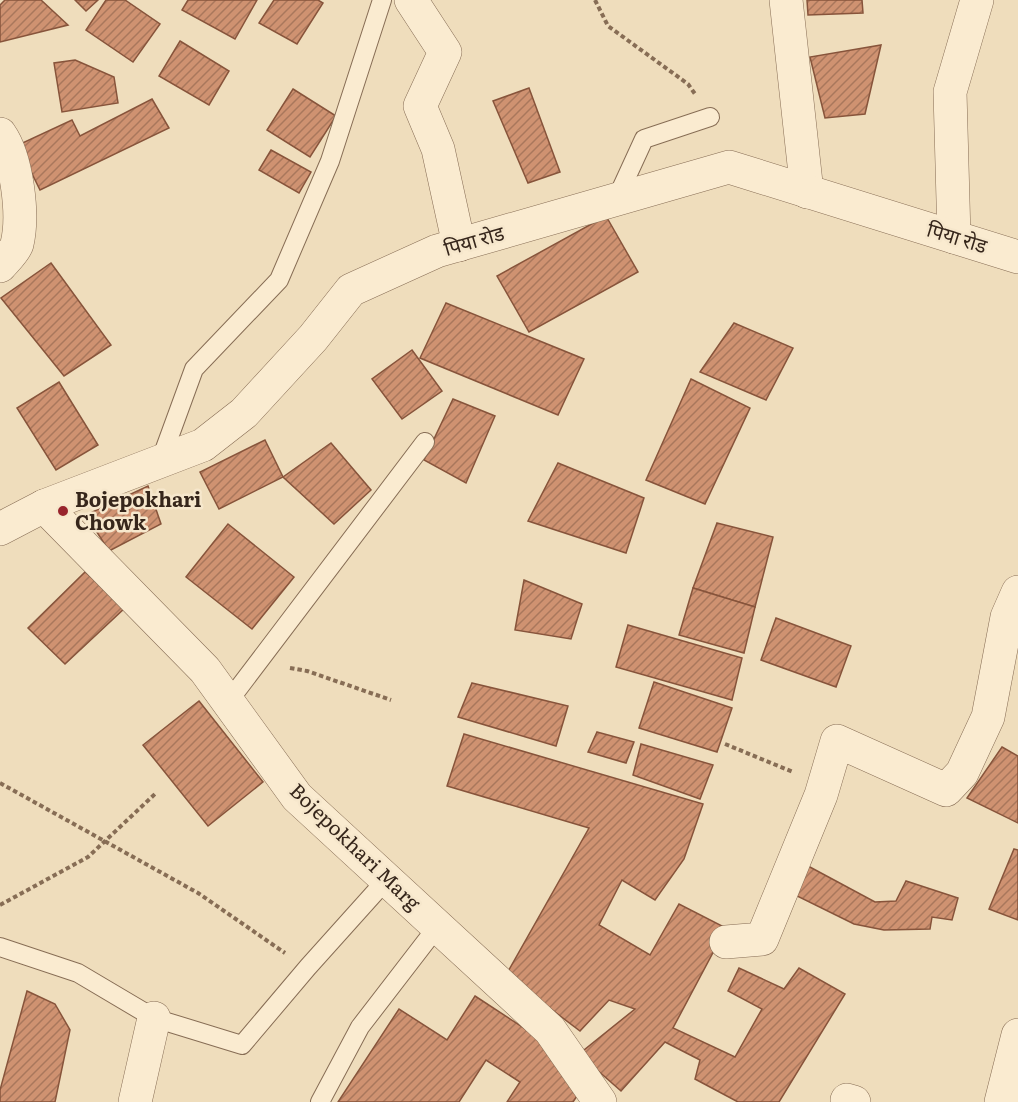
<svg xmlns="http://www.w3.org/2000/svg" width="1018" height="1102" font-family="Literata,'Noto Sans Devanagari',serif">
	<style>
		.building { fill: url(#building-hatch); stroke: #87543b; stroke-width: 1.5 }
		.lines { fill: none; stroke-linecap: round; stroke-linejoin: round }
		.service-casing { stroke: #876d55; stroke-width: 20 }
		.minor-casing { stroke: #876d55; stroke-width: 34 }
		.path { stroke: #876d55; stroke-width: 4; stroke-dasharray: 4.5 3; stroke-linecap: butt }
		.service { stroke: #faebd0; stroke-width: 18 }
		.minor { stroke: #faebd0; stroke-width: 33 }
		.poi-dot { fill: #98242c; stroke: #f6e7cc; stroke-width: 2 }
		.labels { text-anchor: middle; stroke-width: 5; stroke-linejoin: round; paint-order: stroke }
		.street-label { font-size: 20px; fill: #36261b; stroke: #f6e7cc }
		.poi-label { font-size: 20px; font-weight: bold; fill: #36261b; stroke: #f6e7cc; text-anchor: start }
	</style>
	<defs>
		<pattern id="building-hatch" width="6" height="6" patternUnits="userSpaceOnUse" patternTransform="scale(1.5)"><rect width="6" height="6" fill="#cf9271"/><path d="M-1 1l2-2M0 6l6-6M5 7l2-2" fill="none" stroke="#a9775c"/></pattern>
	</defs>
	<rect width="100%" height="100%" fill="#efddbc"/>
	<g class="building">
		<polygon points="5,0 41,0 68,25 0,42 0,5"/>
		<polygon points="75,0 98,0 86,11"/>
		<polygon points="106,0 125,0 160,24 133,62 86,30"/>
		<polygon points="188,0 257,0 235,39 182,10"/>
		<polygon points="274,0 318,0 323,3 297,44 259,23"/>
		<polygon points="807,0 862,0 863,13 808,15"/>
		<polygon points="180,41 229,71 209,105 159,76"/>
		<polygon points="881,45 865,114 825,118 810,57"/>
		<polygon points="75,60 114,77 118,103 62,112 54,63"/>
		<polygon points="529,88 560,172 528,183 493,101"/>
		<polygon points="293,89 336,116 310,157 267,130"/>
		<polygon points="152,99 169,128 40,190 18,145 72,120 80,136"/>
		<polygon points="271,150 311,172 299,193 259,170"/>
		<polygon points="606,216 638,272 529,332 497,276"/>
		<polygon points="51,263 111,345 64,376 1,298"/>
		<polygon points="446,303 584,359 558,415 420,358"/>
		<polygon points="734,323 793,348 766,400 700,372"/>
		<polygon points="412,350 442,391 402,419 372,379"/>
		<polygon points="691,379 750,408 705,504 646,480"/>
		<polygon points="59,382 98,445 56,470 17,408"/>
		<polygon points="453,399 495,416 466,483 424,460"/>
		<polygon points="265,440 283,477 219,509 200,472"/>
		<polygon points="331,443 371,490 334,524 283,477"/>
		<polygon points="558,463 644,498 626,553 528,521"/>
		<polygon points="148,486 161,524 109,551 86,515"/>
		<polygon points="717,523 773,537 755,607 693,588"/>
		<polygon points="228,524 294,577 252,629 186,577"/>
		<polygon points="85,572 127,606 65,664 28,628"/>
		<polygon points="524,580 582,604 571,639 515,630"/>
		<polygon points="693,588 755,607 744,653 679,635"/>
		<polygon points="776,618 851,646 836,687 761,660"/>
		<polygon points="628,625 742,658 732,700 616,667"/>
		<polygon points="654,682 732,708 717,752 639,728"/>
		<polygon points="472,683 568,706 556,746 458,717"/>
		<polygon points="199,701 263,782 208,826 143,745"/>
		<polygon points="597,732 634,742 626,763 588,752"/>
		<polygon points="464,734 703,804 684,859 655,900 622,880 599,925 650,955 679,904 726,928 673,1028 735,1057 762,1009 728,991 739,968 784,989 799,968 845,994 779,1102 738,1102 695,1079 700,1060 665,1042 621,1091 579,1054 635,1009 609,1000 580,1031 506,975 589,828 447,786"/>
		<polygon points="641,744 713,765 700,799 633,775"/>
		<polygon points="1002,747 1018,756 1018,823 967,798"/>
		<polygon points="1014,849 1018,850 1018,920 989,909"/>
		<polygon points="808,866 875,902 896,901 906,881 958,898 952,920 932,917 930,929 884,930 854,924 793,894"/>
		<polygon points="27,991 55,1004 70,1030 55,1102 0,1102 0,1090"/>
		<polygon points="475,996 550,1045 583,1087 573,1102 507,1102 520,1082 486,1060 459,1102 338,1102 399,1009 447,1040"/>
	</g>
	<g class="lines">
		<g class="service-casing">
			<g id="service">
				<polyline points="616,200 644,139 710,117"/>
				<polyline points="160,462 194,369 279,280 330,161 382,0"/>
				<polyline points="228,702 425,442"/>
				<polyline points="0,947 78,973 154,1018 242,1045 308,967 387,879"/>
				<polyline points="320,1102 360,1027 437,927"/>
			</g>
		</g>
		<g class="minor-casing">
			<g id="minor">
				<polyline points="411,0 445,52 420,106 438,149 459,245"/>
				<polyline points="786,0 807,192"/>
				<path d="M 0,134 C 17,158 24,215 17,244 C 15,251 5,260 0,266"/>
				<polyline points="954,237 950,92 977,0"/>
				<polyline points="44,506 205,670 297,797 550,1030 600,1102"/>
				<polyline points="0,529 44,506 203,445 244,413 313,338 351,290 437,251 729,167 1018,257"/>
				<polyline points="726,942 762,939 821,795 837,741 946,790 962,773 988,717 1007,617 1018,592"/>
				<polyline points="847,1100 854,1102"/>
				<polyline points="135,1102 154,1018"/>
				<polyline points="1001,1102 1018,1035"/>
			</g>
		</g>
		<g class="path">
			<polyline points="595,0 608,26 688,84 695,94"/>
			<polyline points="290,668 307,671 391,700"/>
			<polyline points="725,744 793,772"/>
			<polyline points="0,783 198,893 285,953"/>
			<polyline points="0,905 88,857 156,793"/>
		</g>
		<use href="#service" class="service"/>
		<use href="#minor" class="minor"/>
	</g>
	<circle class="poi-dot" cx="63" cy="511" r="6"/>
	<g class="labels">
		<g class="street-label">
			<text transform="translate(957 238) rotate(17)" y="7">पिया रोड</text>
			<text transform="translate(474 241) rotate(-16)" y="7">पिया रोड</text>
			<text transform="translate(355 847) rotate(44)" y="7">Bojepokhari Marg</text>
		</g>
		<g class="poi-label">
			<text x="75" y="507">Bojepokhari<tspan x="75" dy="23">Chowk</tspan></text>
		</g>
	</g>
</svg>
